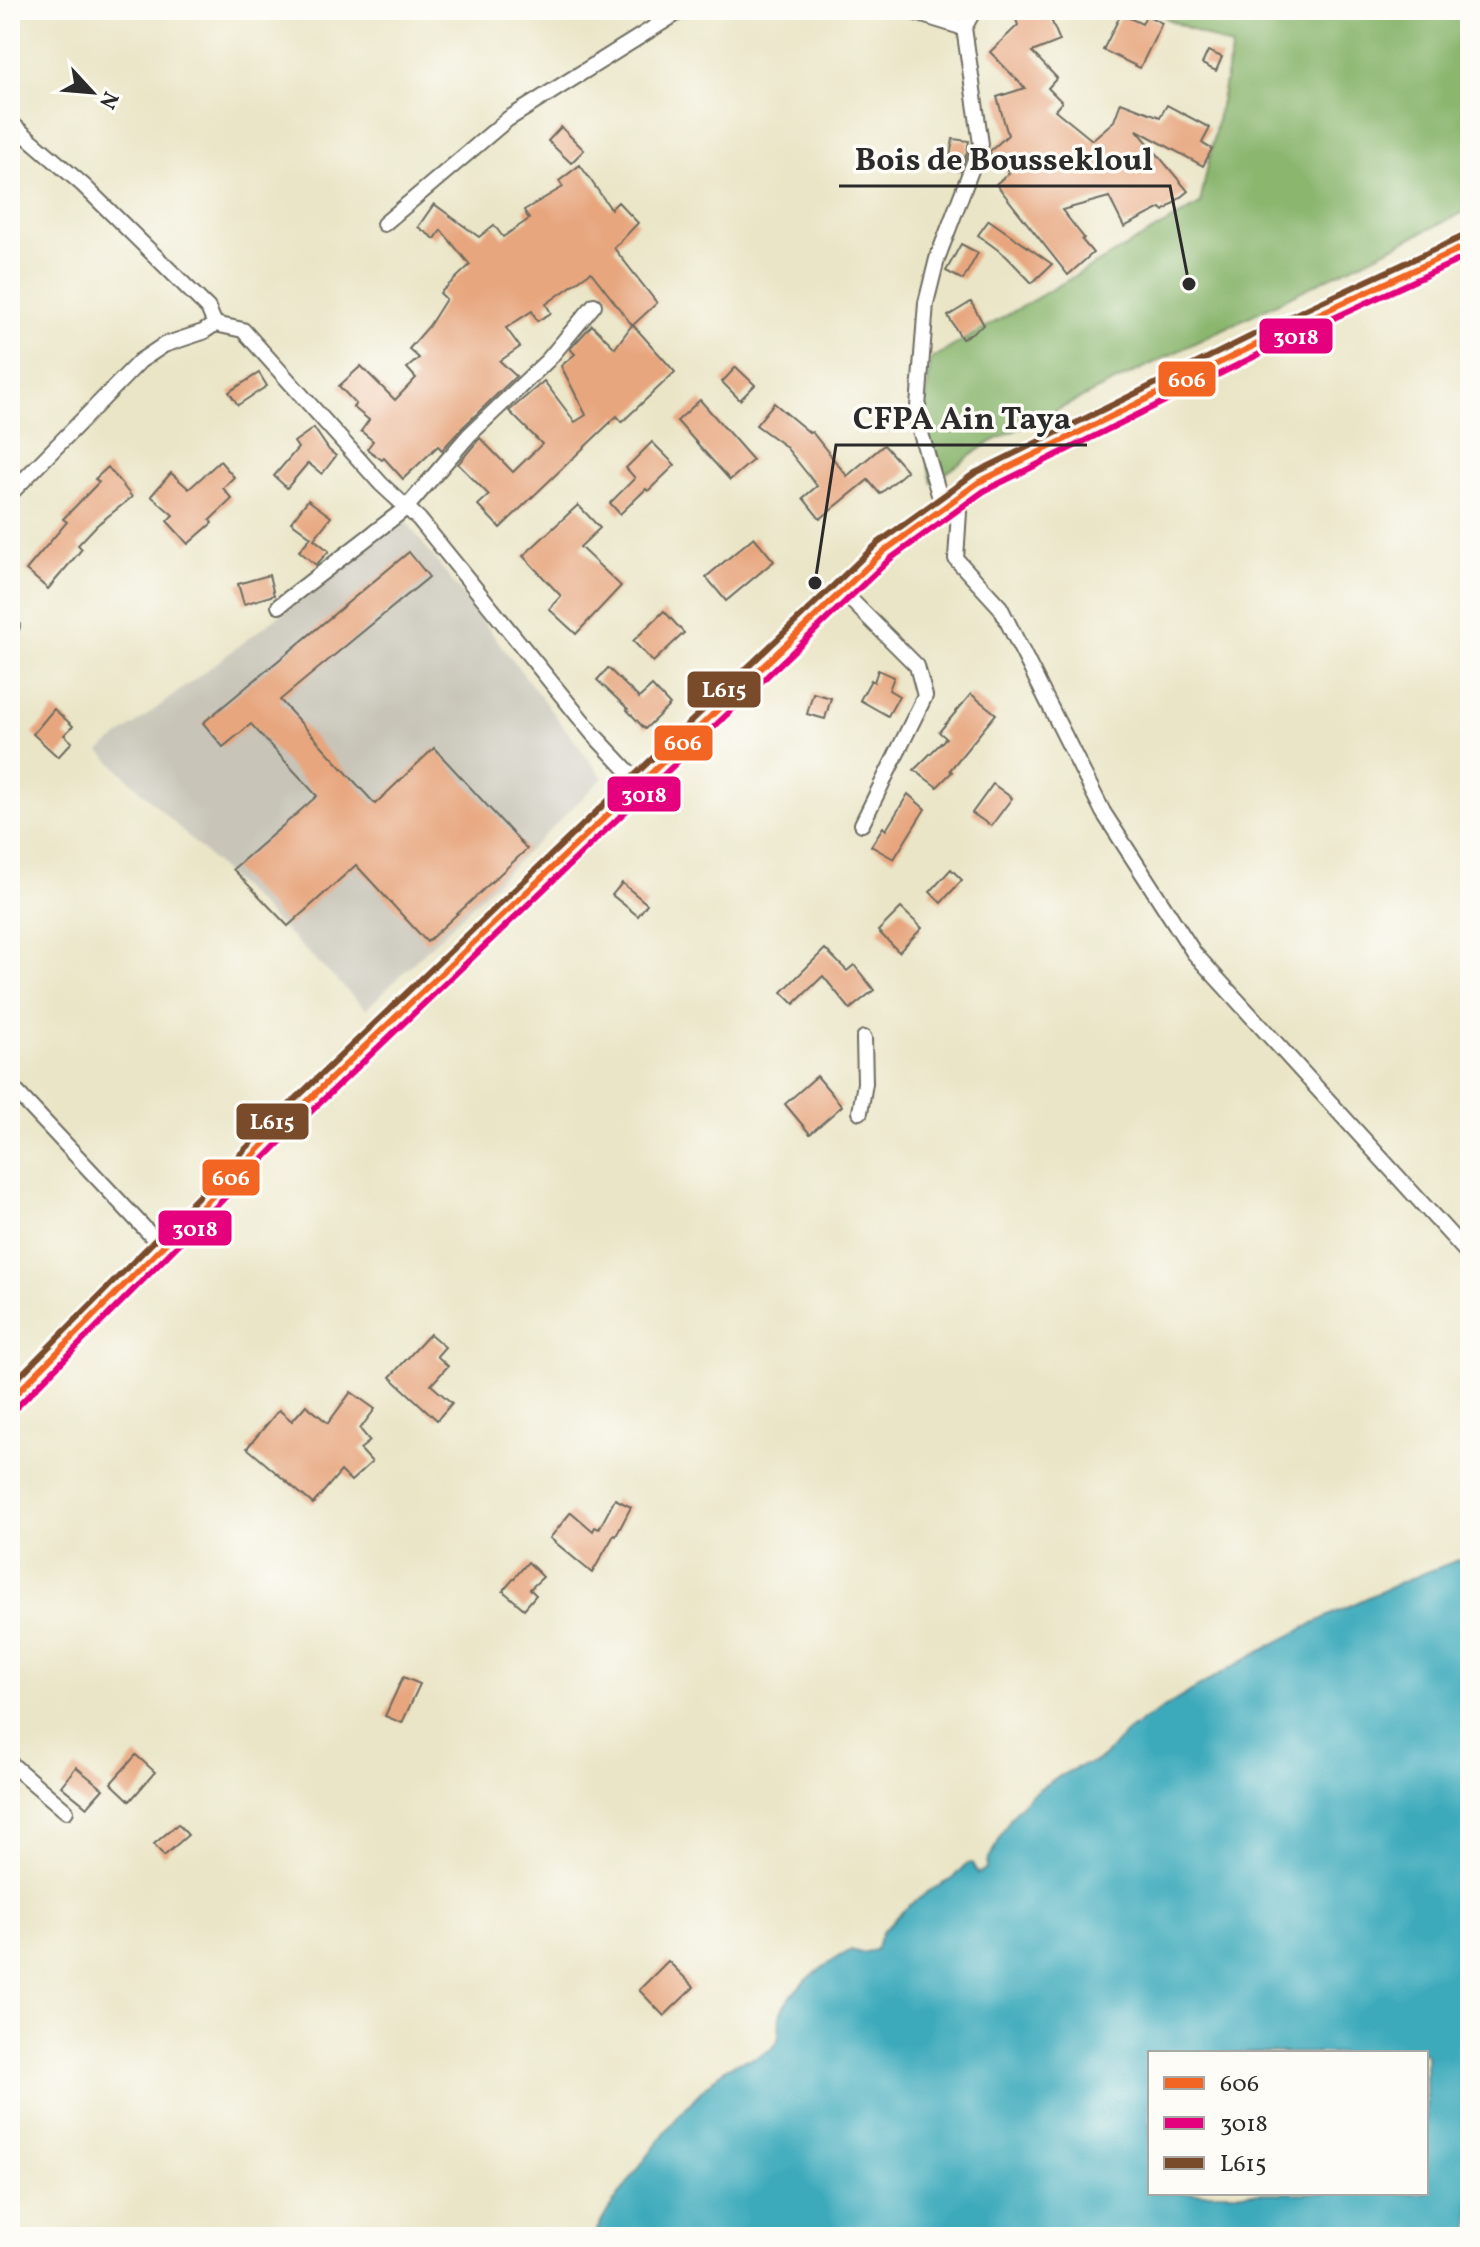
<svg xmlns="http://www.w3.org/2000/svg" width="1480" height="2247" font-family="Vollkorn,serif">
	<style>
		.industrial { fill: #c8c4b8 }
		.forest { fill: #8ab66e; stroke: #5a704c; stroke-width: 2 }
		.water { fill: #3daabc; stroke: #346a74; stroke-width: 2; fill-rule: evenodd }
		.building { fill: #e7a67e }
		.lines { fill: none; stroke-linecap: round; stroke-linejoin: round }
		.street-casing { stroke: #6e6c61; stroke-width: 18 }
		.primary-casing { stroke: #6e6c61; stroke-width: 28 }
		.street { stroke: #fff; stroke-width: 14 }
		.primary { stroke: #efc469; stroke-width: 24 }
		.bus-1-casing { stroke: #fdfcf7; stroke-width: 12 }
		.bus-2-casing { stroke: #fdfcf7; stroke-width: 12 }
		.bus-3-casing { stroke: #fdfcf7; stroke-width: 12 }
		.bus-1 { stroke: #f26522; stroke-width: 6 }
		.bus-2 { stroke: #e5007d; stroke-width: 6 }
		.bus-3 { stroke: #7a4b2a; stroke-width: 6 }
		.leader { fill: none; stroke: #2b2b2b; stroke-width: 3 }
		.callout-dot { fill: #2b2b2b; stroke: #fdfcf7; stroke-width: 3 }
		.callout-label { font-size: 32px; text-anchor: middle; font-weight: bold; fill: #2b2b2b; stroke: #fdfcf7; stroke-width: 7; stroke-linejoin: round; paint-order: stroke }
		.line-badge { stroke: #fdfcf7; stroke-width: 3 }
		.badge-label { font-size: 22px; text-anchor: middle; font-weight: bold; fill: #fff }
	</style>
	<rect width="100%" height="100%" fill="#fdfcf7"/>
	<filter id="ink" filterUnits="userSpaceOnUse"><feTurbulence type="fractalNoise" baseFrequency=".0125" numOctaves="2"/><feDisplacementMap in="SourceGraphic" scale="16" xChannelSelector="R" yChannelSelector="G"/><feConvolveMatrix kernelMatrix="1 2 1 2 8 2 1 2 1" color-interpolation-filters="sRGB"/></filter>
	<filter id="wash" filterUnits="userSpaceOnUse"><feTurbulence type="fractalNoise" baseFrequency=".006" numOctaves="4" result="noise"/><feDisplacementMap in="SourceGraphic" scale="32" xChannelSelector="R" yChannelSelector="G"/><feGaussianBlur stdDeviation="1.8" result="paint"/><feColorMatrix in="noise" values="0 0 0 0 0 0 0 0 0 0 0 0 0 0 0 0 0 1.4 0 .05"/><feComposite in="paint" operator="in"/></filter>
	<g filter="url(#wash)">
		<rect width="100%" height="100%" fill="#eae5c6"/>
		<polygon class="industrial" points="405,520 603,778 366,1009 100,751"/>
		<polygon class="forest" points="1158,10 1470,10 1470,209 987,444 932,483 922,434 931,359 1200,204 1232,47 1167,19"/>
		<path class="water" d="M 1470,1556 L 1470,2237 L 593,2237 C 600,2227 604,2215 612,2205 C 645,2159 678,2110 721,2072 C 736,2058 762,2061 775,2045 C 784,2034 776,2022 782,2010 C 796,1983 826,1964 851,1950 L 861,1953 L 875,1950 L 882,1932 L 904,1910 L 929,1891 L 952,1879 L 966,1864 L 972,1863 L 978,1874 L 987,1868 C 986,1857 993,1855 996,1847 C 1012,1805 1036,1787 1076,1768 C 1083,1765 1092,1764 1098,1760 C 1107,1756 1113,1745 1120,1739 C 1130,1729 1142,1721 1154,1714 C 1249,1654 1364,1593 1470,1556 ZM 1150,2053 L 1426,2053 L 1426,2193 L 1150,2193 Z"/>
		<g id="blocks">
			<g class="building">
				<polygon points="1031,10 1047,10 1060,41 1032,52 1057,78 1048,88 1062,102 1055,110 1092,140 1114,121 1121,102 1160,117 1167,105 1210,128 1202,143 1212,149 1203,166 1137,130 1188,191 1164,211 1161,208 1124,227 1109,197 1062,210 1084,238 1082,240 1093,253 1068,275 996,184 1009,173 989,152 1008,135 997,97 1025,88 990,52 1018,25 1015,17"/>
				<polygon points="1121,14 1142,24 1146,15 1162,23 1140,68 1103,50"/>
				<polygon points="1208,51 1222,57 1216,71 1202,64"/>
				<polygon points="561,127 584,150 571,163 548,141"/>
				<polygon points="953,139 969,141 967,152 960,171 948,169"/>
				<polygon points="580,165 611,209 618,202 638,223 614,248 657,303 633,325 675,372 622,422 617,416 500,528 478,505 489,495 458,464 480,438 513,472 542,444 509,411 544,381 575,422 586,415 561,366 575,354 570,349 592,325 615,348 632,325 591,272 546,304 551,313 537,321 532,311 506,328 520,347 500,361 516,376 462,428 442,450 438,446 403,479 384,458 382,460 367,449 373,441 361,431 369,420 353,407 356,404 339,386 361,366 395,400 416,378 407,368 419,358 409,349 429,326 446,299 440,293 470,265 441,230 435,239 418,227 434,204 479,237 494,225 503,237 529,219 524,210 563,187 559,181"/>
				<polygon points="989,220 1052,264 1032,283 1006,256 978,235"/>
				<polygon points="961,244 978,253 963,280 946,271"/>
				<polygon points="971,302 984,325 962,339 948,316"/>
				<polygon points="736,367 755,385 740,400 722,382"/>
				<polygon points="259,373 267,386 238,405 229,392"/>
				<polygon points="700,400 753,460 730,480 677,421"/>
				<polygon points="774,403 810,433 812,432 847,476 884,445 907,471 880,494 868,480 820,519 803,498 817,486 785,446 756,425"/>
				<polygon points="314,428 329,450 336,456 322,474 308,463 287,488 274,476 298,448 294,442"/>
				<polygon points="652,442 675,465 648,491 646,489 620,514 610,503 635,478 626,468"/>
				<polygon points="220,461 234,477 223,488 232,499 210,520 212,523 188,544 167,521 173,515 151,496 171,473 189,489"/>
				<polygon points="108,467 132,497 97,525 78,545 82,549 48,589 26,570 67,522 63,519 99,482 95,479"/>
				<polygon points="308,500 331,517 314,539 329,551 316,565 299,551 311,537 291,522"/>
				<polygon points="578,505 600,528 580,547 621,586 576,634 549,609 561,596 523,556"/>
				<polygon points="754,537 774,561 726,601 706,577"/>
				<polygon points="409,552 429,577 280,700 375,804 434,748 527,849 427,942 356,865 288,926 233,869 317,796 251,724 223,747 203,723"/>
				<polygon points="269,575 274,595 244,604 238,584"/>
				<polygon points="664,611 684,633 653,662 633,641"/>
				<polygon points="608,668 639,698 652,686 670,705 645,729 627,710 628,709 597,680"/>
				<polygon points="878,670 894,677 889,690 899,696 888,716 860,700 871,680 874,682"/>
				<polygon points="813,693 831,698 825,719 807,714"/>
				<polygon points="971,694 996,714 950,770 952,772 937,787 914,770 946,738 939,732"/>
				<polygon points="54,709 73,726 64,735 72,742 58,757 33,734"/>
				<polygon points="993,784 1012,798 991,826 972,813"/>
				<polygon points="908,794 925,809 894,859 871,846 883,827 886,830"/>
				<polygon points="951,869 962,880 941,903 930,892"/>
				<polygon points="622,883 647,904 638,916 612,895"/>
				<polygon points="901,908 922,928 899,952 878,931"/>
				<polygon points="825,949 847,971 854,965 874,990 850,1009 823,976 794,1004 782,992"/>
				<polygon points="817,1076 842,1106 810,1134 785,1104"/>
				<polygon points="430,1334 445,1347 437,1356 448,1366 431,1385 452,1403 437,1420 390,1377"/>
				<polygon points="351,1392 375,1409 360,1429 370,1441 360,1449 372,1462 351,1481 341,1471 313,1504 247,1448 279,1410 292,1421 306,1405 328,1423"/>
				<polygon points="615,1499 631,1507 616,1536 614,1535 592,1573 550,1538 571,1512 593,1531 595,1527 599,1529"/>
				<polygon points="528,1562 543,1577 530,1589 536,1595 524,1609 503,1591"/>
				<polygon points="403,1677 420,1684 402,1723 385,1716"/>
				<polygon points="136,1755 155,1772 130,1801 111,1783"/>
				<polygon points="76,1767 103,1789 87,1807 61,1786"/>
				<polygon points="178,1824 188,1835 164,1856 154,1844"/>
				<polygon points="668,1961 694,1987 664,2016 639,1990"/>
			</g>
		</g>
	</g>
	<g filter="url(#ink)">
		<use href="#blocks" fill-opacity="0" stroke="#6e6c61" stroke-width="2"/>
		<g class="lines">
			<g class="street-casing">
				<g id="street">
					<polyline points="906,10 964,28"/>
					<polyline points="10,122 83,185 208,308 215,324"/>
					<polyline points="384,224 508,119 682,10"/>
					<polyline points="10,494 140,361 164,345 203,332 215,324 243,330 381,484 419,519 593,734 640,784"/>
					<polyline points="960,496 956,559 1000,607 1103,812 1194,953 1470,1256"/>
					<polyline points="943,508 917,420 926,303 937,259 981,144 964,28 974,10"/>
					<polyline points="842,591 917,666 925,696 862,824"/>
					<polyline points="279,606 406,508 469,435 548,360 594,305"/>
					<polyline points="10,623 12,626"/>
					<polyline points="10,1085 162,1247"/>
					<polyline points="860,1112 865,1083 864,1038"/>
					<polyline points="10,1763 66,1811"/>
				</g>
			</g>
			<g class="primary-casing">
				<polyline id="primary" points="10,1400 294,1114 884,551 979,482 1306,320 1470,244"/>
			</g>
			<use href="#street" class="street"/>
			<use href="#primary" class="primary"/>
			<g class="bus-1-casing">
				<polyline id="bus-1" points="10,1400 294,1114 884,551 979,482 1306,320 1470,244"/>
			</g>
			<g class="bus-2-casing">
				<polyline id="bus-2" points="17,1407 301,1121 890,559 984,491 1310,329 1470,255"/>
			</g>
			<g class="bus-3-casing">
				<polyline id="bus-3" points="10,1386 287,1107 878,543 975,473 1302,311 1466,235"/>
			</g>
			<use href="#bus-1" class="bus-1"/>
			<use href="#bus-2" class="bus-2"/>
			<use href="#bus-3" class="bus-3"/>
		</g>
	</g>
	<path class="leader" d="M1189 284L1170 186H839M815 583L836 445H1087"/>
	<g class="callout-dot">
		<circle cx="1189" cy="284" r="8"/>
		<circle cx="815" cy="583" r="8"/>
	</g>
	<g class="callout-label">
		<text x="1004" y="170">Bois de Boussekloul</text>
		<text x="962" y="429">CFPA Ain Taya</text>
	</g>
	<g class="line-badge">
		<rect x="1258" y="317" width="76" height="38" rx="8" fill="#e5007d"/>
		<rect x="1157" y="360" width="60" height="38" rx="8" fill="#f26522"/>
		<rect x="686" y="670" width="76" height="39" rx="8" fill="#7a4b2a"/>
		<rect x="653" y="724" width="61" height="38" rx="8" fill="#f26522"/>
		<rect x="606" y="775" width="76" height="38" rx="8" fill="#e5007d"/>
		<rect x="235" y="1102" width="75" height="39" rx="8" fill="#7a4b2a"/>
		<rect x="201" y="1158" width="60" height="39" rx="8" fill="#f26522"/>
		<rect x="157" y="1209" width="76" height="38" rx="8" fill="#e5007d"/>
	</g>
	<g class="badge-label">
		<text x="1296" y="344">3018</text>
		<text x="1187" y="387">606</text>
		<text x="724" y="697">L615</text>
		<text x="683" y="750">606</text>
		<text x="644" y="802">3018</text>
		<text x="272" y="1129">L615</text>
		<text x="231" y="1185">606</text>
		<text x="195" y="1236">3018</text>
	</g>
	<rect width="1480" height="2247" fill="none" stroke="#fdfcf7" stroke-width="40"/>
	<rect x="1148" y="2051" width="280" height="144" fill="#fdfcf7" stroke="#a9a8a5" stroke-width="2"/>
	<rect x="1164" y="2077" width="40" height="12" fill="#f26522" stroke="#a9a8a5" stroke-width="2"/>
	<text x="1220" y="2091" font-size="24" fill="#2b2b2b">606</text>
	<rect x="1164" y="2117" width="40" height="12" fill="#e5007d" stroke="#a9a8a5" stroke-width="2"/>
	<text x="1220" y="2131" font-size="24" fill="#2b2b2b">3018</text>
	<rect x="1164" y="2157" width="40" height="12" fill="#7a4b2a" stroke="#a9a8a5" stroke-width="2"/>
	<text x="1220" y="2171" font-size="24" fill="#2b2b2b">L615</text>
	<g transform="translate(92 92) rotate(116)" stroke="#fdfcf7" stroke-width="6" paint-order="stroke">
	<path d="M0-6L14 30L0 20L-14 30Z" fill="#2b2b2b"/>
	<text y="-12" font-size="22" font-weight="bold" text-anchor="middle" fill="#2b2b2b">N</text>
	</g>
</svg>
